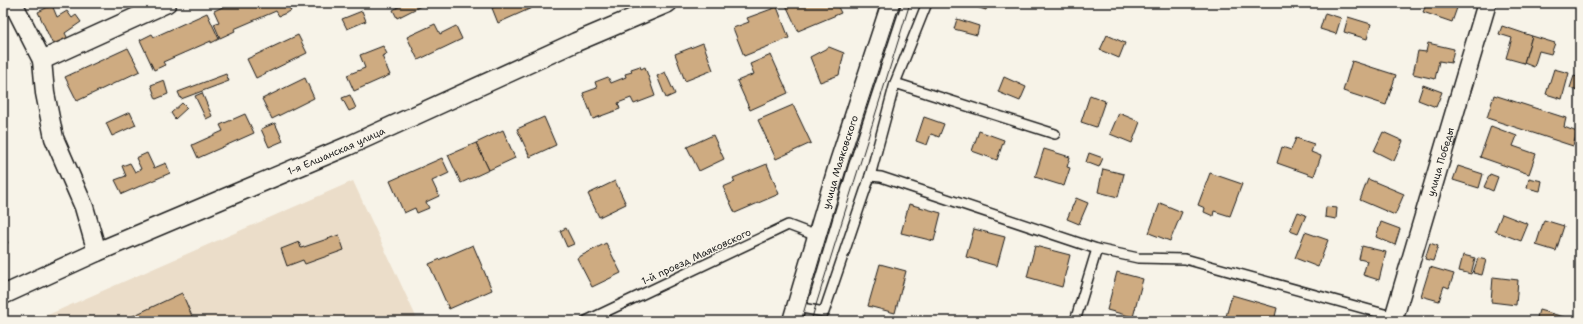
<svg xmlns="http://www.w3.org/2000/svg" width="1583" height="324" font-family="'Shantell Sans',sans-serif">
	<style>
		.built { fill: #ebddc9 }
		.building { fill: #ceab81; stroke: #1c1c1c }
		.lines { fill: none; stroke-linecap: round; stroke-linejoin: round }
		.lane-casing { stroke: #1c1c1c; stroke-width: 12 }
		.street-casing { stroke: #1c1c1c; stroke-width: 21 }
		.lane { stroke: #f7f3e8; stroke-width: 9 }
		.street { stroke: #f7f3e8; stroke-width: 18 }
		.tram { stroke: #1c1c1c; stroke-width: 1 }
		.labels { text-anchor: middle; stroke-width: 3; stroke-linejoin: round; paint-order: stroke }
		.street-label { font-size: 10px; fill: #1c1c1c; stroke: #f7f3e8 }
	</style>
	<rect width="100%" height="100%" fill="#f7f3e8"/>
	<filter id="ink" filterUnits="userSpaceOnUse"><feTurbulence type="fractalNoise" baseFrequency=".025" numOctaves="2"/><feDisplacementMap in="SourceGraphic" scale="8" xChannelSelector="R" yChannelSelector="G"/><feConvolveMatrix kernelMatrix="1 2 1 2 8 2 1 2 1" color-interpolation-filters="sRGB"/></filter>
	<g filter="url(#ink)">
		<polygon class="built" points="353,181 418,321 34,321"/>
		<g class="building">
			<polygon points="67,3 77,3 70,7"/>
			<polygon points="231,3 287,3 291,11 279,16 276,11 234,29 235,31 220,38 214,24 219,22 214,11"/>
			<polygon points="293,3 306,3 296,8"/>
			<polygon points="406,3 425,3 425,4 397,18 393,10"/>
			<polygon points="503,3 534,3 536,6 498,23 492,8"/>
			<polygon points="790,3 836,3 841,13 798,31 786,5"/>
			<polygon points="963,3 988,3 986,10"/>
			<polygon points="1427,3 1452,3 1458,5 1452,22 1423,12"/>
			<polygon points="52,5 57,17 67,11 72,18 76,15 81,22 65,33 69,41 54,47 38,12"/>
			<polygon points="777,7 789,38 744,56 733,28 749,22 747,18"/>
			<polygon points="362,11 366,21 347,29 342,19"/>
			<polygon points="207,13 219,39 211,43 211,41 163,62 165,65 154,70 140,40 152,34 154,37"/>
			<polygon points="1325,13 1341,18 1336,34 1320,29"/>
			<polygon points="1348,17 1371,24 1367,39 1344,32"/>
			<polygon points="957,19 979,26 977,35 954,29"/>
			<polygon points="435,24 440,34 456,26 462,39 418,60 407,37"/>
			<polygon points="1502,26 1532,36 1524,63 1506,58 1512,38 1499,34"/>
			<polygon points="298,35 307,53 256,78 247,59"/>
			<polygon points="1107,35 1125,43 1119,58 1100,50"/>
			<polygon points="1532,36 1555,43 1551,54 1539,51 1534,67 1524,63"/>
			<polygon points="703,43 713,70 685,81 675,54"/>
			<polygon points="1428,43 1454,49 1451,63 1439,61 1435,79 1413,74 1418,51 1426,52"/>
			<polygon points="383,46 387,54 382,56 390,75 354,91 347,75 365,68 360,55"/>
			<polygon points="829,47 844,53 839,75 820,82 810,57"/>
			<polygon points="128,48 140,71 77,101 65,77"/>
			<polygon points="771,55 788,93 750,110 737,81 754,74 750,64"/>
			<polygon points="1352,61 1396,75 1386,105 1343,91"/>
			<polygon points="640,66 641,69 645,67 655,96 634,104 631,98 618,103 620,109 593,119 583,93 597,88 595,82 608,77 611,83 626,77 625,74 632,72 631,69"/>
			<polygon points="1554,69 1569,73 1562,99 1546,94"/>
			<polygon points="665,72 675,94 666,98 657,76"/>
			<polygon points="226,74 229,81 181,99 178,92"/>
			<polygon points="1574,76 1580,78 1580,92 1570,88"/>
			<polygon points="1004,77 1026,87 1020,101 998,92"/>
			<polygon points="305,78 314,98 272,119 262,99"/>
			<polygon points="164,80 168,94 156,99 151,85"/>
			<polygon points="1423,85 1442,92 1436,107 1418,100"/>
			<polygon points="202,93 212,116 206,119 195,96"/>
			<polygon points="350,95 356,108 349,111 342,98"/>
			<polygon points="1090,95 1105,101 1096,127 1081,122"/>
			<polygon points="1494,95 1566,118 1564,127 1577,132 1573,146 1487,118"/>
			<polygon points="182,103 187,108 175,119 171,113"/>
			<polygon points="793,105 811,143 776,159 758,120"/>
			<polygon points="130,112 136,125 112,136 106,123"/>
			<polygon points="1119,113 1140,122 1132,143 1110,134"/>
			<polygon points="245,114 254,133 198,158 192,145 223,131 220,125"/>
			<polygon points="544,117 556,145 530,157 517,129"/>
			<polygon points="924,117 944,124 939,137 931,134 927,145 916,141"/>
			<polygon points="275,123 283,141 269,147 261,129"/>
			<polygon points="1491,126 1517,136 1513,146 1536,154 1529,174 1480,157"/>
			<polygon points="503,130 515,158 489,170 476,143"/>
			<polygon points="979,131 1004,140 997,160 972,151"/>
			<polygon points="1383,132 1403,141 1394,161 1374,151"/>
			<polygon points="713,135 724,159 699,171 687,147"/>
			<polygon points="1296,138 1314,144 1311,152 1321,156 1314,176 1277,163 1282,147 1291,150"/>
			<polygon points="476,143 489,170 461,183 448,155"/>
			<polygon points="1044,149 1070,157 1067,167 1070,168 1064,186 1035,177"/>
			<polygon points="147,153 154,168 166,163 170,173 122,194 115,180 126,176 122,166 130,163 135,172 141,169 136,158"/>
			<polygon points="1089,153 1103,158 1099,167 1086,162"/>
			<polygon points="442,158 449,173 432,181 439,196 426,202 429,208 417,213 415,208 404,213 390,181"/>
			<polygon points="767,164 779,194 735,213 723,187 735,182 733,178"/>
			<polygon points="1458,166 1483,174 1479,188 1453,180"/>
			<polygon points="1103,169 1124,174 1118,197 1098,192"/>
			<polygon points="1210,173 1242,184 1230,216 1214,211 1213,216 1204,212 1205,208 1198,205"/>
			<polygon points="1490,174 1498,177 1493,191 1484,187"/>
			<polygon points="1529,178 1542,181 1540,191 1527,188"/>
			<polygon points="1368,179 1404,194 1395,215 1360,200"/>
			<polygon points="615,181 626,204 599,217 588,194"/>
			<polygon points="1076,198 1088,203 1079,224 1067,219"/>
			<polygon points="1160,203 1182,212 1170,241 1149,233"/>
			<polygon points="909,204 941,213 934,241 901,233"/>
			<polygon points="1326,207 1337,208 1336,219 1325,217"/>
			<polygon points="1298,212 1306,215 1298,234 1290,231"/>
			<polygon points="1502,214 1528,224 1521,241 1495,231"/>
			<polygon points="1544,220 1564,226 1556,251 1536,245"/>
			<polygon points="1381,222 1400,229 1395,245 1376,237"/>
			<polygon points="566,228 574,244 567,247 560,231"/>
			<polygon points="974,229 1005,237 997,266 966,257"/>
			<polygon points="1305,232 1328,240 1318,267 1295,258"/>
			<polygon points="3,233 8,243 3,245"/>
			<polygon points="339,235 344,250 305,264 303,260 287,266 281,249 299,242 301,248"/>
			<polygon points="606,243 621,273 592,287 577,258"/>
			<polygon points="1430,243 1438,246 1433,261 1425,259"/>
			<polygon points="473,245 492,290 449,309 429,264"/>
			<polygon points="1035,246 1070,255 1062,287 1027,277"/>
			<polygon points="1362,246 1386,252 1379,280 1363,275 1367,261 1359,259"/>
			<polygon points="1463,255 1475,258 1471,274 1459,271"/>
			<polygon points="1478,258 1486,260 1482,275 1473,273"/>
			<polygon points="880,264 906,271 895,313 868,306"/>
			<polygon points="1430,267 1454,274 1449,288 1444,286 1439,301 1421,296"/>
			<polygon points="1117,272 1143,279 1133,317 1107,310"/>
			<polygon points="1493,277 1518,280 1516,305 1491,302"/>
			<polygon points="182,293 194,321 122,321"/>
			<polygon points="1232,295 1277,308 1274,321 1225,320"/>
			<polygon points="1539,310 1571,319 1570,321 1536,321"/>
			<polygon points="862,318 874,321 861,321"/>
		</g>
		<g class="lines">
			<g class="lane-casing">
				<g id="lane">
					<polyline points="895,83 1055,134"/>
					<polyline points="870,176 881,177 1097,249 1138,258 1185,259 1395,317"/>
					<polyline points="796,307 824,312 870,176 895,83 927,3"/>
					<polyline points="586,321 788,225 817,236"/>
					<polyline points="1075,321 1097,249"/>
				</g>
			</g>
			<g class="street-casing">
				<g id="street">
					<polyline points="13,3 42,60 45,93 54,138 84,207 97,252"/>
					<polyline points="42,60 167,3"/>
					<path id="s1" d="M 3,295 L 97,252 L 348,146 L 576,42 L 668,3"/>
					<path id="s2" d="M 792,321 L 839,162 L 891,3"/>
					<path id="s3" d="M 1393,321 L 1487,3"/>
				</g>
			</g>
			<use href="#lane" class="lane"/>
			<use href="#street" class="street"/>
			<g class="tram">
				<polyline points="801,321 851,153 900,3"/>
				<polyline points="811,321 910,3"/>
			</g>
		</g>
	</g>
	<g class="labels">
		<g class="street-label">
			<text dy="4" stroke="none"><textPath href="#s1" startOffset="363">1-я Елшанская улица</textPath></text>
			<text dy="4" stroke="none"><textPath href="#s2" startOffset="166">улица Маяковского</textPath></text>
			<text dy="4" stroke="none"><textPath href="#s3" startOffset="166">улица Победы</textPath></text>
			<text transform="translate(696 256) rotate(-25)" y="4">1-й проезд Маяковского</text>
		</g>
	</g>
	<rect width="1583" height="324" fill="none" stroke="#f7f3e8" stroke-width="16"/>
	<rect x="8" y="8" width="1567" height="308" fill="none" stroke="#1c1c1c" stroke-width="1.5" filter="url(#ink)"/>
</svg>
